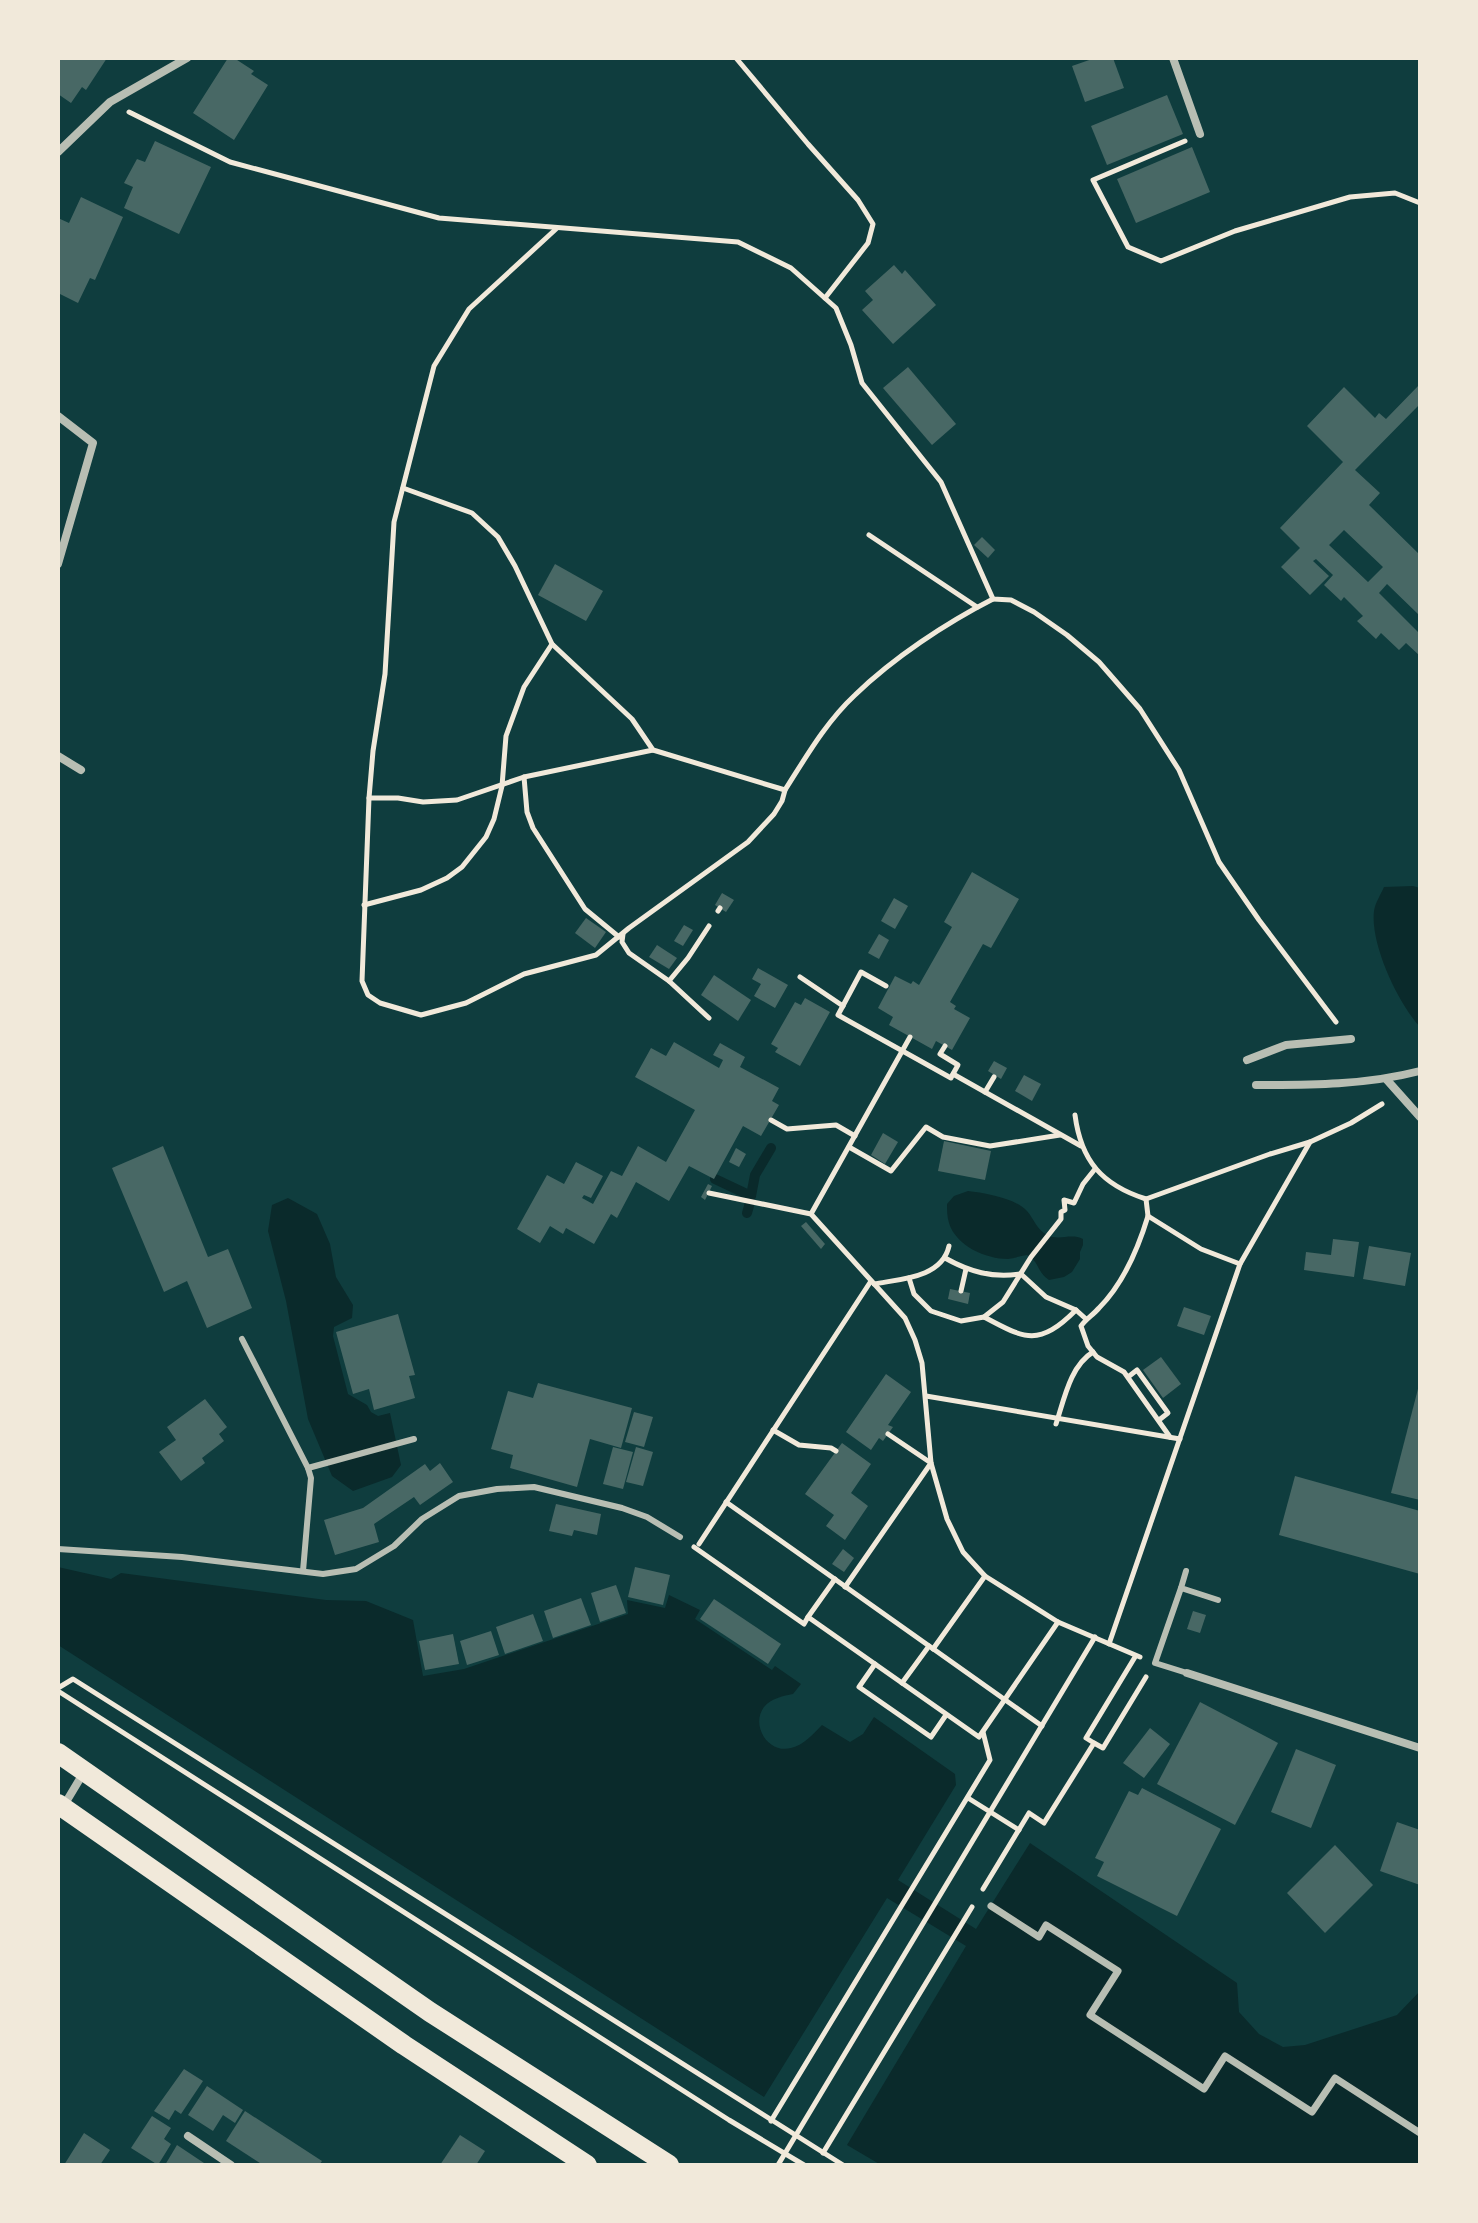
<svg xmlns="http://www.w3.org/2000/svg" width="1478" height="2223" font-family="Manrope,sans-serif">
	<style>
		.water { fill: #0a2a2b }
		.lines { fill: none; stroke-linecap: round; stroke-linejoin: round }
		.stream { stroke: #0a2a2b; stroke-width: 10 }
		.building { fill: #486865; fill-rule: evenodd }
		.path { stroke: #f1e9da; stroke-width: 5 }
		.service { stroke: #b8beb3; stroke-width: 6 }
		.pedestrian { stroke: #b8beb3; stroke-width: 7 }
		.minor { stroke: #b8beb3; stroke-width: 8 }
		.primary { stroke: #f1e9da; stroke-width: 20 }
	</style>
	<rect width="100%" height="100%" fill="#0f3d3e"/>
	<g class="water">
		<path d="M 1413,886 L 1420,888 L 1420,1027 C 1398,1003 1370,944 1374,911 C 1375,903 1381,894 1384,887 Z"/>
		<path d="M 968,1191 C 985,1193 1015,1198 1027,1211 C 1034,1219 1037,1230 1047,1235 C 1059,1241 1071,1233 1083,1239 L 1083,1245 L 1080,1252 L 1080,1259 L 1072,1272 L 1064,1277 L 1049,1280 C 1036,1271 1040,1262 1027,1255 C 1021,1256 1014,1258 1008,1259 C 986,1259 956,1246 949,1223 C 947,1217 947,1210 947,1204 L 954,1196 Z"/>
		<polygon points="288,1198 317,1214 330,1244 336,1277 353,1305 352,1318 334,1327 333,1336 348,1394 367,1405 371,1412 378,1416 390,1413 401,1465 392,1477 353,1491 332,1476 308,1419 286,1301 268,1231 272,1205"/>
		<path d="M 58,1567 L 111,1579 L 121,1573 L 326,1600 L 366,1601 L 413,1620 L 423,1676 L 464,1669 L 628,1614 L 627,1600 L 665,1608 L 669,1595 L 700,1610 L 695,1619 L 772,1670 L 775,1666 L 801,1684 L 793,1694 C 784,1696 771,1698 764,1707 C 750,1726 769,1754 791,1748 C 804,1745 813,1734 822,1725 L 850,1742 L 863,1734 L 874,1717 L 955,1774 L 956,1785 L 898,1880 L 976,1929 L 1030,1843 L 1237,1983 L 1239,2012 L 1259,2034 L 1283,2047 L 1305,2045 L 1397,2015 L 1420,1991 L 1420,2165 L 881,2165 L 847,2145 L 966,1946 L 887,1898 L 764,2097 L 58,1645 Z"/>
	</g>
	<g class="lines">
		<g class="stream">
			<polyline points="715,1179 751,1196 755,1175 771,1148"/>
			<polyline points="747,1213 749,1206"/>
		</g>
	</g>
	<g class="building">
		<polygon points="58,58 107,58 86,90 82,87 71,103 58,94"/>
		<polygon points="228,58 234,58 254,71 251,74 268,85 234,140 193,113"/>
		<polygon points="1095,58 1113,58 1124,88 1085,102 1072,66"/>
		<polygon points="1167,95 1183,134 1107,165 1091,126"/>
		<polygon points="155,141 211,167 179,234 124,208 133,187 124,183 137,159 145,162"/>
		<polygon points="1192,147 1210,192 1136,223 1117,179"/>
		<polygon points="81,197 123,217 95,280 90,278 78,303 58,293 58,218 69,223"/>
		<polygon points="894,265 902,274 905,270 936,305 893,344 862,310 873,300 865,291"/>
		<polygon points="908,367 956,424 932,445 883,388"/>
		<path d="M 1420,384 L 1420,404 L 1355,470 L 1380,493 L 1369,505 L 1420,555 L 1420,612 L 1418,614 L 1387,584 L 1379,593 L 1420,634 L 1420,656 L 1406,643 L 1399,650 L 1381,633 L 1376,639 L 1357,621 L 1363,616 L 1344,597 L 1341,601 L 1324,585 L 1333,575 L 1316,559 L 1313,561 L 1329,576 L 1310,595 L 1281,567 L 1300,548 L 1280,528 L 1343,462 L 1307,426 L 1344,387 L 1375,418 L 1379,413 L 1386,419 ZM 1344,530 L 1383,567 L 1368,582 L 1329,545 Z"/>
		<polygon points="982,537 995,550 988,558 974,545"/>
		<polygon points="555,564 603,591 586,621 538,595"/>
		<polygon points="972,872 1019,899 991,948 983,944 950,1002 956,1006 954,1009 970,1018 952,1050 936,1041 932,1049 889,1025 893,1017 878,1008 895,976 911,984 913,981 919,985 952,927 944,922"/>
		<polygon points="722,893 734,900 726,912 715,905"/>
		<polygon points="894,898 908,906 895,929 881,921"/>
		<polygon points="586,918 606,932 595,948 575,933"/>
		<polygon points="684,925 693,930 683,946 674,941"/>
		<polygon points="879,934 889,940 879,959 868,953"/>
		<polygon points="657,945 677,958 669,969 649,957"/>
		<polygon points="758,968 788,985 775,1008 754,996 761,984 752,979"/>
		<polygon points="714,975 751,1000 738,1021 701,995"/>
		<polygon points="805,998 830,1012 800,1066 775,1052 778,1048 771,1044 795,1002 801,1005"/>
		<polygon points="674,1042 719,1068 723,1060 713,1055 720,1043 745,1057 740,1067 779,1088 772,1101 779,1105 761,1136 743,1126 714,1179 689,1166 669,1201 636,1182 617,1218 611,1214 594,1244 566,1228 563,1234 550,1226 540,1243 517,1229 547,1175 564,1184 576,1162 603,1176 591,1198 584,1195 582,1198 593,1204 611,1171 622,1176 638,1146 666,1162 695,1110 635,1077 651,1048 666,1056"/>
		<polygon points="994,1061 1007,1068 1001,1079 988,1071"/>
		<polygon points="1024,1075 1041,1084 1032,1101 1015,1091"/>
		<polygon points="883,1133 898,1142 885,1164 871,1155"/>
		<polygon points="944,1141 991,1151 985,1180 938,1171"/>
		<polygon points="163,1146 208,1257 228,1249 252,1308 207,1328 187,1281 164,1292 112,1168"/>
		<polygon points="736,1148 746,1154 739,1167 729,1162"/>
		<polygon points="708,1184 712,1186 705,1200 701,1197"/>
		<polygon points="806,1222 825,1244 821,1249 801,1226"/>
		<polygon points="1333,1239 1359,1242 1354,1277 1304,1270 1306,1252 1331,1255"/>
		<polygon points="1369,1246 1411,1253 1405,1286 1363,1279"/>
		<polygon points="950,1289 970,1293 968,1304 948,1299"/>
		<polygon points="1184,1307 1211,1316 1204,1335 1177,1326"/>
		<polygon points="398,1314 415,1375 409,1376 415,1398 374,1410 369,1389 353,1394 336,1332"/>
		<polygon points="1161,1357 1181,1384 1163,1398 1143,1370"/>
		<polygon points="886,1374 911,1392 888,1425 893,1427 883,1441 879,1438 871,1450 846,1432"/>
		<polygon points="538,1383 632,1408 621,1448 590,1439 577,1487 510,1468 513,1455 491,1449 508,1391 533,1398"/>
		<polygon points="1419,1385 1420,1385 1420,1500 1391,1493"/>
		<polygon points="205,1399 227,1427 219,1434 224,1441 202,1458 205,1463 181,1481 159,1452 176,1440 167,1427"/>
		<polygon points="634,1412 653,1417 644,1447 625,1442"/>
		<polygon points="842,1443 871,1464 851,1493 868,1506 845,1540 826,1526 834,1515 805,1494"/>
		<polygon points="613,1447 633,1452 623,1489 603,1484"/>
		<polygon points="636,1447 653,1452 643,1486 626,1482"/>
		<polygon points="440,1463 453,1482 420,1505 414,1497 374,1524 379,1542 335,1555 324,1520 363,1508 425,1464 430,1471"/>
		<polygon points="1295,1476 1420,1511 1420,1574 1279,1535"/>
		<polygon points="556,1504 601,1514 597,1535 574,1530 572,1536 549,1531"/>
		<polygon points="843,1549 854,1558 844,1572 832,1564"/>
		<polygon points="635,1567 670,1575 663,1605 628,1597"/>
		<polygon points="616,1585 626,1613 600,1622 591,1593"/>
		<polygon points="581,1598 591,1625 553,1638 544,1611"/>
		<polygon points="714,1599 781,1644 768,1664 700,1619"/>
		<polygon points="1193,1611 1206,1615 1200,1633 1187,1629"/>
		<polygon points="533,1614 543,1641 505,1654 496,1627"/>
		<polygon points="491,1631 499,1655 467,1665 460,1641"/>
		<polygon points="453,1634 459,1664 425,1670 419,1641"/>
		<polygon points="1200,1702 1278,1743 1235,1825 1157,1784"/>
		<polygon points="1150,1728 1170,1744 1144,1778 1123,1763"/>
		<polygon points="1296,1749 1336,1765 1311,1828 1271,1812"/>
		<polygon points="1142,1788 1221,1829 1177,1916 1097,1876 1104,1862 1095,1858 1129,1791 1138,1795"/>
		<polygon points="1397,1822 1420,1830 1420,1885 1380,1871"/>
		<polygon points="1335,1845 1373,1885 1325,1933 1287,1893"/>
		<polygon points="184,2069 203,2081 181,2114 175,2110 169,2120 154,2111"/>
		<polygon points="207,2086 243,2110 235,2123 223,2115 213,2131 188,2115"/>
		<polygon points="245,2111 322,2161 319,2165 263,2165 226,2141"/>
		<polygon points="152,2116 171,2128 164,2139 171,2144 158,2165 131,2148"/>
		<polygon points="84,2133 110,2150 100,2165 64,2165"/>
		<polygon points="460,2135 485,2151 476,2165 440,2165"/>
		<polygon points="177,2145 207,2165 165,2165"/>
	</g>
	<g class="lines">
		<g class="path">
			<polyline points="736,58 808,144 858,200 873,224 868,243 825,298"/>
			<polyline points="129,112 230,162 439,218 738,242 791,268 836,308 851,345 862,383 941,482 993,599 1011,600 1034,612 1067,635 1099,662 1140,709 1179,770 1219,862 1259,920 1336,1022"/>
			<polyline points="1185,141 1093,180 1128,247 1161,261 1235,231 1350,197 1395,193 1420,203"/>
			<polyline points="556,229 469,309 434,366 394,522 385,674 373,751 369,798 362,981 368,995 380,1003 421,1015 466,1003 524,974 596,955 629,928 748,842 774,814 782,801 785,790"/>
			<path d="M 403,488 L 472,513 L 498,537 L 515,566 L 552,644 L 632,719 L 653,750 L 785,790 C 806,757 826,722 855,695 C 893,658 946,623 993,599"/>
			<polyline points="869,535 977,607"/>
			<polyline points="524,777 527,812 533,828 585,909 619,937"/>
			<polyline points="369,798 398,798 423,802 457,800 524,777 653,750"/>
			<polyline points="364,905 421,890 447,878 462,867 486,837 494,819 502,786 506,736 524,687 552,644"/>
			<polyline points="718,911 720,908"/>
			<polyline points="623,934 622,942 629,953 669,981 709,1018"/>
			<polyline points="800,977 843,1006"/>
			<polyline points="669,981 688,958 709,926"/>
			<polyline points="886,986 861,972 838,1015 951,1078 953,1074 1081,1146"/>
			<polyline points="945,1046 940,1054 958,1065 953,1074"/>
			<polyline points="985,1092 994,1077"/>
			<path d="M 1075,1115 C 1081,1161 1102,1185 1146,1199 L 1270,1154 L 1310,1142 L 1351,1123 L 1382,1104"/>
			<polyline points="771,1120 787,1129 836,1125 855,1136"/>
			<polyline points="849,1147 891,1171 926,1127 943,1137 990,1146 1060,1135"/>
			<polyline points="709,1193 811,1214 905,1318 915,1340 922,1363 931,1463 947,1519 963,1552 985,1576 1058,1622 1140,1657"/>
			<polyline points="1146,1199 1148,1216 1201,1249 1240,1264"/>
			<polyline points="811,1214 910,1037"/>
			<path d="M 1148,1216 C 1138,1249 1124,1283 1099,1308 C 1093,1315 1086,1319 1081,1326 L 1088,1346 L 1097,1357 L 1124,1372 L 1170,1437"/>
			<path d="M 945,1258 C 970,1272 992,1278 1020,1274"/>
			<polyline points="1021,1274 1046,1297 1076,1310 1086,1319"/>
			<polyline points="909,1278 914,1294 931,1311 961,1321 984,1317 1003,1302 1031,1257 1061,1219 1061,1212 1065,1210 1064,1200 1074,1203 1083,1184 1095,1169"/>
			<path d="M 874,1284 C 900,1279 942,1278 949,1246"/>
			<polyline points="961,1291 966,1269"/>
			<path d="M 984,1317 C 1025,1339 1039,1347 1076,1310"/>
			<polyline points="1128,1377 1137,1370 1168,1413 1159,1420"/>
			<polyline points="926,1396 1180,1439"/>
			<path d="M 1056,1424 C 1064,1400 1070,1366 1093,1352"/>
			<polyline points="773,1430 799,1445 831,1448 836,1451"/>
			<polyline points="726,1502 1042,1726"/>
			<polyline points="699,1544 871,1281"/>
			<polyline points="694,1547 804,1624 808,1617 979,1737 1058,1622"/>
			<polyline points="845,1587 931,1463 888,1434"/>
			<polyline points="808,1617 835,1579"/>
			<polyline points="1109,1644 1240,1264 1310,1142"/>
			<polyline points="933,1649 985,1576"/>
			<polyline points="875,1664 859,1687 931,1737 946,1715"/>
			<polyline points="902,1683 929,1646"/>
			<polyline points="58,1688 73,1679 843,2165"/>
			<polyline points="58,1691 729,2120 804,2165"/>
			<polyline points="1094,1743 1086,1738 1135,1657"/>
			<polyline points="968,1798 1019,1830"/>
			<polyline points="983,1889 1029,1813 1044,1823 1094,1743 1103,1748 1146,1677"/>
			<polyline points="771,2121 990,1760 983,1732"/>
			<polyline points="823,2153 972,1907"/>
			<polyline points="778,2165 1095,1637"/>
		</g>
		<g class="service">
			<polyline points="242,1339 308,1468 311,1478 303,1571"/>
			<polyline points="308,1468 414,1439"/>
			<polyline points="58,1549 182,1557 323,1574 356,1569 394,1546 422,1519 459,1496 497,1489 534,1487 622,1508 647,1517 680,1537"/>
			<polyline points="1186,1571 1181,1588 1218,1600"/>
			<polyline points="1181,1588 1155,1663 1187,1673"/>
		</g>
		<polyline class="pedestrian" points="991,1906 1039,1937 1046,1925 1118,1971 1090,2015 1204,2089 1225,2056 1312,2112 1335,2078 1420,2133"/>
		<g class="minor">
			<polyline points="1173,58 1200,134"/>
			<polyline points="58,152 110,102 187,58"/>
			<polyline points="58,416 93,443 58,564"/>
			<polyline points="58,756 81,770"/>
			<polyline points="1247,1060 1286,1045 1351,1039"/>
			<polyline points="1387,1080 1420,1117"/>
			<path d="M 1256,1085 C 1312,1085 1366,1085 1420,1071"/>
			<polyline points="1187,1673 1420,1748"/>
			<polyline points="63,1807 84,1772"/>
			<polyline points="188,2136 231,2165"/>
		</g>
		<g class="primary">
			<polyline points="58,1753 430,2012 669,2165"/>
			<polyline points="58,1804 404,2045 587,2165"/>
		</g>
	</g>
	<rect width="1478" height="2223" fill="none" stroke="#f1e9da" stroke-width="120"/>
</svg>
